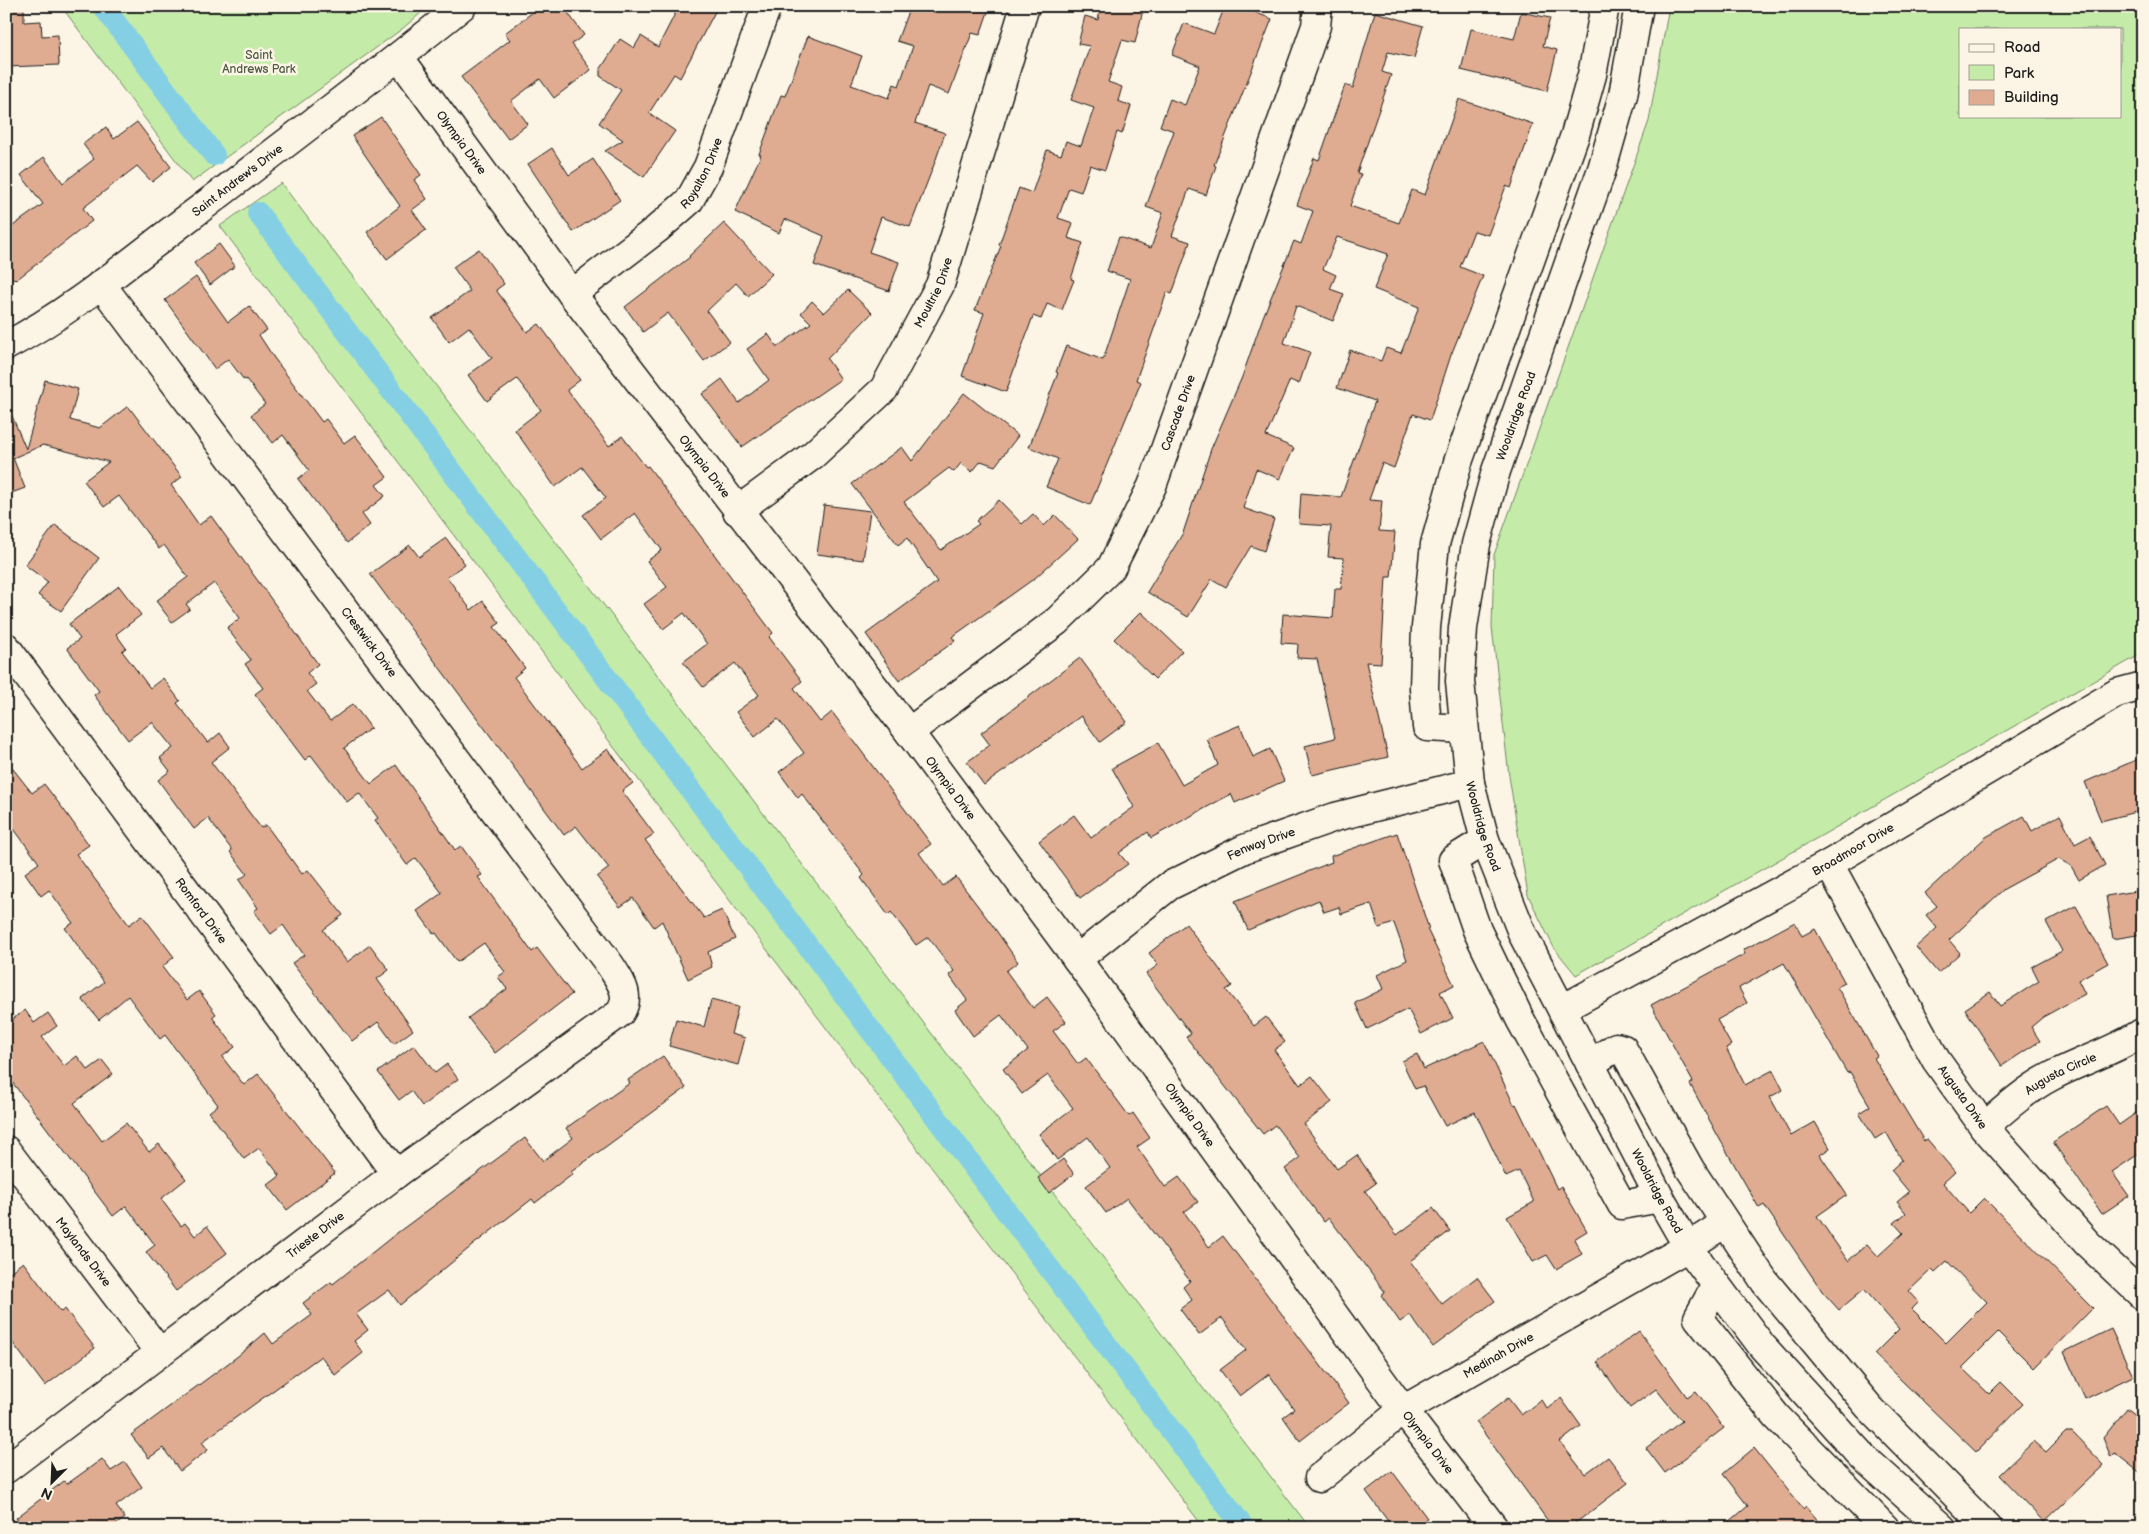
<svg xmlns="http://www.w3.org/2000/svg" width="2149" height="1534" font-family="'Balsamiq Sans',sans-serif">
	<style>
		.green { fill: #c4eca8; stroke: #708462; fill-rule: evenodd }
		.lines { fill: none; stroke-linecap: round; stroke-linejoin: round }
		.canal { stroke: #85cfe5; stroke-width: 22 }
		.building { fill: #dfac92; stroke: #1c1c1c; fill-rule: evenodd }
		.minor-casing { stroke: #1c1c1c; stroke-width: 31 }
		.minor { stroke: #fcf5e5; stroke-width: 28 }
		.labels { text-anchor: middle; stroke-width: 5; stroke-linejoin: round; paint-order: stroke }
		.park-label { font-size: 12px; fill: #4e5a46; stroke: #fcf5e5 }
		.street-label { font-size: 12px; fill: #1c1c1c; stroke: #fcf5e5 }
	</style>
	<rect width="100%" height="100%" fill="#fcf5e5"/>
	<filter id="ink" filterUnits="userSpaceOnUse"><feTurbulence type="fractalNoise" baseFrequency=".02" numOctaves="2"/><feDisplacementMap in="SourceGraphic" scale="10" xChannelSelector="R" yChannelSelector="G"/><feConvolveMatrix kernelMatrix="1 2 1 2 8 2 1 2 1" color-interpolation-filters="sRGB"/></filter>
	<g filter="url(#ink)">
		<g class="green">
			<polygon points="61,6 429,6 402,29 192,182"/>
			<path d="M 1669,6 L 2143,6 L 2143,653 L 1576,975 L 1554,948 L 1528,895 L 1509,776 L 1492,627 L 1494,555 L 1649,121 ZM 1960,29 L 2120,29 L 2120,116 L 1960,116 Z"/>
			<polygon points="281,183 1310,1528 1204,1528 220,226"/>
		</g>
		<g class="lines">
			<g class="canal">
				<polyline points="103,6 214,155"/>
				<polyline points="258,213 1244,1528"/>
			</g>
		</g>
		<g class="building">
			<polygon points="541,6 563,6 584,35 572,44 591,70 554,98 540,79 511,101 528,124 508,139 461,77 510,40 505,33"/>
			<polygon points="679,6 718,6 680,78 674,74 649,113 675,131 644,177 605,151 623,140 599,123 621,90 600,76 600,70 620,39 634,48 641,36 658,47"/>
			<polygon points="910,6 990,6 980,35 972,33 949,94 928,86 915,123 945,133 935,162 910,227 881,217 869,252 899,262 889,291 814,265 824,236 785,219 779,233 735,212 761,155 759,154 781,95 785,96 808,36 862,56 851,85 889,98 894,84 899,86 913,46 897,41"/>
			<polygon points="1101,6 1144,6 1135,43 1122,40 1108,82 1122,87 1118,101 1131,106 1122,134 1117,132 1105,170 1090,165 1081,192 1069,188 1058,218 1073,223 1068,238 1083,243 1071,279 1074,280 1062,310 1047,304 1041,319 1033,316 1006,392 962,376 984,313 975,310 1001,246 999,245 1019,188 1032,193 1047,150 1061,155 1066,141 1081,146 1094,108 1071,100 1090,46 1078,44 1085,16 1098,20"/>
			<polygon points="1225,6 1238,6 1272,19 1214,165 1216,166 1206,195 1189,189 1172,236 1190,242 1172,294 1167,292 1136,380 1141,382 1090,505 1046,487 1058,459 1029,447 1058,373 1056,372 1066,346 1103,360 1130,279 1107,271 1119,237 1151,248 1163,213 1146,207 1174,131 1160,126 1170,99 1185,105 1200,66 1172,55 1184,23 1214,34"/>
			<polygon points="24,7 24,22 41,21 42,36 58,35 59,65 6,67 6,8"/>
			<polygon points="1375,12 1423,26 1414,58 1388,52 1382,72 1391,75 1357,173 1361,174 1350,206 1399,223 1412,190 1425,195 1459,99 1533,124 1511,188 1506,186 1488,235 1474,231 1460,267 1483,276 1451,355 1430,420 1413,414 1394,468 1382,463 1369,500 1382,501 1379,531 1395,532 1391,577 1386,577 1381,663 1366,662 1388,757 1312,775 1305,746 1335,738 1317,659 1297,658 1298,644 1281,643 1283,614 1333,618 1335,589 1341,589 1344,558 1328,557 1331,526 1299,524 1301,493 1341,497 1375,401 1337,388 1350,350 1381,361 1386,348 1401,353 1419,307 1374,289 1388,254 1337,237 1323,269 1336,275 1330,289 1344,294 1333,321 1296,306 1284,343 1310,352 1299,384 1290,380 1266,436 1294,448 1280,479 1256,469 1243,508 1274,519 1264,551 1251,546 1226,587 1212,579 1188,617 1147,592 1183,533 1211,449 1242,377 1263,317 1294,241 1301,244 1313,211 1297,205 1314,158 1319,160 1345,85 1353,88"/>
			<polygon points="1521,12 1550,18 1543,46 1557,50 1547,91 1461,70 1471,29 1514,39"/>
			<polygon points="381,117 421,175 414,180 427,199 412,210 426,230 387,259 367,232 400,206 352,136"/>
			<polygon points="137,122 171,167 152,182 137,166 83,208 92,221 16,280 14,278 6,283 6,231 43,204 21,175 44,157 63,183 94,159 83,144 106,127 114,139"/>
			<polygon points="552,148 569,175 593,159 620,200 573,232 528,164"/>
			<polygon points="724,223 772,274 748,296 736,283 707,311 730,342 704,361 668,313 643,332 625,307 690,257 689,256"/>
			<polygon points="219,244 235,266 210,285 194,263"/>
			<polygon points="479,249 504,284 496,290 527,332 539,324 580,380 567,390 609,446 622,436 646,467 648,466 773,633 769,637 802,681 794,688 820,722 832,712 931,844 919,853 943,886 956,877 993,926 1018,962 1006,971 1033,1008 1047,997 1066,1022 1053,1031 1078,1064 1086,1058 1129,1116 1133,1113 1150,1138 1137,1147 1165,1187 1179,1177 1198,1202 1184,1212 1209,1247 1223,1236 1349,1403 1300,1441 1283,1417 1294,1409 1269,1374 1240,1396 1220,1370 1246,1350 1222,1318 1199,1335 1180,1309 1192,1300 1183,1287 1190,1281 1127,1198 1106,1213 1086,1186 1110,1168 1088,1137 1057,1160 1039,1134 1073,1108 1048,1075 1022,1094 1003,1069 1028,1050 1001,1015 973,1036 955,1010 967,1000 949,975 954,971 928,937 916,945 891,912 888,915 861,878 864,875 802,794 798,798 779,772 804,753 778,719 755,737 736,712 759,695 735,663 703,687 683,662 707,644 684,613 663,629 644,604 667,587 647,561 662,550 635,513 601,539 583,515 606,498 582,467 555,487 515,430 541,410 517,379 487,401 468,375 492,358 469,327 449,342 432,318 470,291 453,267"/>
			<polygon points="196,277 228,322 249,306 267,330 259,335 274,358 322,422 326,419 344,443 355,435 387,477 376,485 385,496 362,514 370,525 347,543 298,479 309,470 283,435 273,443 251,415 265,404 246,379 244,380 228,359 215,369 165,300"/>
			<polygon points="848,290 872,313 827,359 841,379 742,447 702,394 722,379 739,403 769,380 747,349 768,334 777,347 811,323 801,313 812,301 824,313"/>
			<polygon points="45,380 78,389 70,420 100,428 128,406 182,477 171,485 199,525 211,516 318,664 307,673 316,684 307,691 330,721 353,704 371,728 344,748 371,784 396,765 455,850 461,846 482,875 478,877 532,952 537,948 572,994 495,1053 468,1018 507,989 498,977 505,972 484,943 457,962 436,933 434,934 417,911 442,893 416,858 407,865 375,820 378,818 359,793 347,802 311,755 305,760 255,694 263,688 245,664 251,660 227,628 240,618 214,583 186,604 190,609 172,622 156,601 188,577 164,545 159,549 119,496 104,507 84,481 109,462 43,445 13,458 25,488 6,495 6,402 26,449"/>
			<polygon points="964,393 1018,436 995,466 981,461 972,472 961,463 954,472 949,468 904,502 941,550 979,524 976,521 999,500 1022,524 1033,514 1044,526 1055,515 1078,539 1035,578 952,637 955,641 899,681 866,634 937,582 907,538 898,545 852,484 902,447 912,461"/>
			<polygon points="824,505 870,511 863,560 817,554"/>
			<polygon points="55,525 99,558 61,611 38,595 48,582 25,565"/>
			<polygon points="446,538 465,564 447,577 471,610 483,601 500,623 494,627 525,668 514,677 582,768 608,749 633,783 622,791 654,834 645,840 704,918 722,910 735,939 708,952 712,967 688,979 662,921 654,927 633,898 620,907 597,877 609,868 576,826 564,835 370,574 410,545 419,557"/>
			<polygon points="119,586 141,615 116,634 126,648 122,651 150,688 163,678 180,701 177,703 208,743 220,733 230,747 211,762 261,828 266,825 302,874 308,870 343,915 323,930 347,962 370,945 389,970 377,979 413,1030 394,1044 378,1022 352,1041 292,963 304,955 283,925 271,934 254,911 258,908 239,880 247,874 230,852 232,850 208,818 194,829 158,780 170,771 160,758 173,748 152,722 128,740 94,695 99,691 67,648 80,639 69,624"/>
			<polygon points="1141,612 1182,651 1155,679 1114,639"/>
			<polygon points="1080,658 1127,722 1100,742 1081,716 984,785 967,762 990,745 981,733"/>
			<polygon points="1240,725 1253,757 1270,749 1284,781 1235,803 1231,794 1151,838 1148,832 1119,853 1128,864 1080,898 1039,841 1074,815 1091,838 1134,807 1112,768 1158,743 1182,785 1218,765 1207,739"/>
			<polygon points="2143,757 2143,810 2101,821 2085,782"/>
			<polygon points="6,760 32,793 44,784 64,810 89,845 76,854 129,925 142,915 174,957 162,967 187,1000 199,991 216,1014 212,1017 235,1047 222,1057 244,1085 258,1074 335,1173 287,1210 268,1185 280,1176 259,1148 244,1159 209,1112 218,1105 165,1035 160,1039 128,996 99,1020 82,999 104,982 65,928 73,923 49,890 41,896 25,873 39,863 14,829 6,835"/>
			<polygon points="2060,815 2075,844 2090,836 2105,865 2079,880 2071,866 2059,859 2004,889 1949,940 1960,953 1938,973 1916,947 1937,928 1926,915 1937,906 1925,893 1986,837 2024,816 2032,831"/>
			<polygon points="1397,833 1429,929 1427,929 1454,985 1440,992 1453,1018 1421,1034 1408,1009 1367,1029 1355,1003 1383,989 1377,975 1407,960 1394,923 1379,928 1371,904 1341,914 1339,907 1324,912 1319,900 1248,930 1235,901 1332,862 1331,856"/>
			<polygon points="2143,890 2143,934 2113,939 2106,896"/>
			<polygon points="2076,906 2108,963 2078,980 2085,994 2043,1017 2031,1027 2040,1041 2002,1066 1965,1009 1990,992 2000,1006 2039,981 2032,967 2062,951 2046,922"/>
			<path d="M 1795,922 L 1802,936 L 1815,929 L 1845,983 L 1837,987 L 1877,1056 L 1874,1058 L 1924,1141 L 1927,1139 L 1955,1172 L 1943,1183 L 1969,1213 L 1984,1198 L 2093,1308 L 2034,1368 L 1998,1332 L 1962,1368 L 1989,1394 L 2001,1382 L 2023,1404 L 1976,1452 L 1874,1354 L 1899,1329 L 1864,1289 L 1839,1310 L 1822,1291 L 1764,1205 L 1759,1208 L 1718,1136 L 1690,1084 L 1693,1082 L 1651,1005 L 1745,954 L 1743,950 ZM 1784,963 L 1847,1073 L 1850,1072 L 1870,1106 L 1859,1113 L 1875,1139 L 1886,1132 L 1902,1160 L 1891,1170 L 1909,1192 L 1897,1202 L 1906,1213 L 1894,1223 L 1903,1233 L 1878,1256 L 1867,1244 L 1848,1261 L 1817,1216 L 1847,1195 L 1820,1155 L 1830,1148 L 1815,1122 L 1791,1136 L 1770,1097 L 1783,1090 L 1773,1070 L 1745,1085 L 1726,1048 L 1731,1045 L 1717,1020 L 1747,1003 L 1739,988 ZM 1947,1261 L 1987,1302 L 1946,1343 L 1912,1309 L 1919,1302 L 1909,1291 L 1932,1269 L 1935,1272 Z"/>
			<polygon points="1186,924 1232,986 1226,990 1254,1026 1266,1017 1285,1042 1274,1050 1300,1085 1312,1076 1332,1102 1304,1124 1337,1169 1357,1155 1376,1183 1365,1191 1397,1235 1433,1208 1450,1231 1410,1261 1442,1304 1477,1277 1495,1301 1433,1347 1410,1315 1400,1322 1381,1295 1385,1292 1329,1218 1324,1222 1285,1169 1300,1158 1275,1125 1263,1134 1186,1037 1191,1034 1146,974 1158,965 1149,953"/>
			<polygon points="711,1000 738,1007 731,1034 745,1038 738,1065 669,1046 676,1019 704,1027"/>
			<polygon points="25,1010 34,1023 48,1013 57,1026 42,1037 64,1066 77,1056 88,1070 102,1060 113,1074 74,1103 102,1141 126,1123 149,1152 159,1144 186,1179 161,1199 181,1226 185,1223 195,1236 207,1226 227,1253 176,1291 146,1252 155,1245 126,1206 113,1216 6,1074 6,1024"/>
			<polygon points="1484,1041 1514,1105 1516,1104 1557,1189 1561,1186 1587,1231 1574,1239 1582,1254 1556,1269 1547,1255 1533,1262 1507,1217 1534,1202 1519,1171 1506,1177 1475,1112 1445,1126 1423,1086 1415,1089 1402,1061 1417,1054 1424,1069"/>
			<polygon points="414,1045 435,1073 447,1064 458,1079 422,1106 411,1091 399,1100 378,1072"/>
			<polygon points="663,1056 686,1088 571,1172 573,1174 535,1203 532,1199 473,1245 400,1305 389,1290 356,1314 368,1330 354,1341 363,1353 335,1375 321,1356 202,1442 208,1450 180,1471 163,1448 149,1458 131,1435 238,1356 265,1333 273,1344 312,1315 303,1303 331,1282 333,1284 393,1236 525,1138 543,1161 573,1138 566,1128 630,1083 628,1080"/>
			<polygon points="2106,1106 2119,1125 2143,1108 2143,1151 2112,1172 2129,1196 2102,1214 2053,1142"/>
			<polygon points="1063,1159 1074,1174 1049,1193 1038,1178"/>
			<polygon points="23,1262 61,1312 65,1309 95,1348 45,1386 6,1334 6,1275"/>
			<polygon points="2111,1329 2133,1376 2085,1399 2064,1352"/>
			<polygon points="1639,1331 1687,1397 1696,1391 1724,1428 1665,1473 1646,1448 1682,1421 1656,1389 1630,1408 1597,1362"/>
			<polygon points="1508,1398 1521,1415 1541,1400 1547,1409 1561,1398 1581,1426 1560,1442 1585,1474 1608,1457 1628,1483 1569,1528 1553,1528 1476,1422"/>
			<polygon points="2127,1408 2143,1421 2143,1475 2115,1453 2111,1457 2103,1438"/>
			<polygon points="2066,1432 2072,1432 2104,1465 2044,1522 1999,1475 2034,1441 2046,1452"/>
			<polygon points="1754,1448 1803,1509 1806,1506 1824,1528 1722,1528 1748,1506 1723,1474"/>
			<polygon points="102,1459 111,1471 125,1462 142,1487 116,1506 125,1518 111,1528 24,1528 16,1518 64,1481 67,1484"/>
			<polygon points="1392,1471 1427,1518 1414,1528 1393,1528 1366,1491"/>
		</g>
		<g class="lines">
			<g class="minor-casing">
				<g id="minor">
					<path id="s1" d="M 1639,6 L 1623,95 L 1602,169 L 1496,471 L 1476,544 L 1463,628 L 1460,681 L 1470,783 L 1485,840 L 1523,935 L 1660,1198 L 1688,1247 L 1762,1346 L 1862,1456 L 1942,1528"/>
					<path id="s2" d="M 399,57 L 572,294 L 909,732 L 1077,959 L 1403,1410 L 1494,1528"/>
					<path id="s3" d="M 572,294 L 657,229 L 689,201 L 708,167 L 767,6"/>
					<path id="s4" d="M 6,346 C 73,311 132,260 192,215 C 282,146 373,78 462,6"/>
					<path id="s5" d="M 737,511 L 813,455 L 884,389 L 940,285 L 1025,6"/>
					<path id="s6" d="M 6,647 L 396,1174"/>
					<polyline points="1464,729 1427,727 1424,688 1426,627 1435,544 1458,462 1575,135 1592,75 1605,6"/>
					<path id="s7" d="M 909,732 L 1057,621 L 1111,568 L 1152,486 L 1316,26 L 1318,6"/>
					<polyline points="1485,840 1453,860 1477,930 1520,1019 1622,1205 1660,1198"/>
					<path id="s8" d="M 1829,864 L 1936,1060 L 1984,1127 L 2087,1243 L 2143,1296"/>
					<path id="s9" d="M 1077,959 L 1169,886 L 1244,849 L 1335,817 L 1470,783"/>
					<path id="s10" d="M 1562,1009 L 1829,864 L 2117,693 L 2143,686"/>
					<polyline points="1590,1064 1616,1047 1623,1049 1690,1169 1765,1282 1869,1407 1988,1528"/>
					<path id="s11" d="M 1984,1127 C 2006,1108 2027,1089 2052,1076 C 2082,1060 2115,1051 2143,1032"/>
					<path id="s12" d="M 6,1150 L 160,1353"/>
					<polyline points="1716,1285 1698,1318 1776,1416 1885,1528"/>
					<path id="s13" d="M 6,1469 L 396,1174 L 620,1013 C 632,995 620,981 610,965 L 101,284"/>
					<path id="s14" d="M 1319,1478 L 1403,1410 L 1688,1247 L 1725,1223"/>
				</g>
			</g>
			<use href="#minor" class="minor"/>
		</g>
	</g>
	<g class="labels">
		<g class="park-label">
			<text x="259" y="59">Saint<tspan x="259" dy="14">Andrews Park</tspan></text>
		</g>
		<g class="street-label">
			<text dy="4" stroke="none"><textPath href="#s2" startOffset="106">Olympia Drive</textPath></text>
			<text dy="4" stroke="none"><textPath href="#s3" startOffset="180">Royalton Drive</textPath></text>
			<text dy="4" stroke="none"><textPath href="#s4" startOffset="285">Saint Andrew's Drive</textPath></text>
			<text dy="4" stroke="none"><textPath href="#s5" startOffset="300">Moultrie Drive</textPath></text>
			<text dy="4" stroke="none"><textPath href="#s7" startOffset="430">Cascade Drive</textPath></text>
			<text transform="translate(1516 416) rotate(-70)" y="4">Wooldridge Road</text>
			<text dy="4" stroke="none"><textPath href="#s2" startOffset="511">Olympia Drive</textPath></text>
			<text transform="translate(369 642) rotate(53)" y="4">Crestwick Drive</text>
			<text dy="4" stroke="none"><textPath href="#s2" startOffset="916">Olympia Drive</textPath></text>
			<text dy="4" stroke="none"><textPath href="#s1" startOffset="849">Wooldridge Road</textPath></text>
			<text dy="4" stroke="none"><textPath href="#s9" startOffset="219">Fenway Drive</textPath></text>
			<text dy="4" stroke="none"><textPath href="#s10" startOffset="332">Broadmoor Drive</textPath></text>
			<text dy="4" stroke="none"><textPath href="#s6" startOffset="328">Romford Drive</textPath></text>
			<text dy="4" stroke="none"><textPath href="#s11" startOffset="94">Augusta Circle</textPath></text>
			<text dy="4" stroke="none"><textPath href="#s8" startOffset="269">Augusta Drive</textPath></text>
			<text dy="4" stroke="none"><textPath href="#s2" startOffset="1321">Olympia Drive</textPath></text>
			<text dy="4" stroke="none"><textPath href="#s1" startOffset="1254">Wooldridge Road</textPath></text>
			<text dy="4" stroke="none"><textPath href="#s13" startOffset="388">Trieste Drive</textPath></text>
			<text dy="4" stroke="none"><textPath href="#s12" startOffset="128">Maylands Drive</textPath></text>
			<text dy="4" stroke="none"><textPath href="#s14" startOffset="218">Medinah Drive</textPath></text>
			<text dy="4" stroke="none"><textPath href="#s2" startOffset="1726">Olympia Drive</textPath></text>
		</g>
	</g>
	<rect width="2149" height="1534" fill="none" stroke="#fcf5e5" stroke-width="25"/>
	<rect x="12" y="12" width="2124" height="1509" fill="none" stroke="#1c1c1c" stroke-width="2" filter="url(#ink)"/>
	<rect x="1959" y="28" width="162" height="90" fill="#fcf5e5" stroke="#a29e95"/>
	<rect x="1969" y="44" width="25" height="8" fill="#fcf5e5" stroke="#a29e95"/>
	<text x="2004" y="52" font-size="15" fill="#1c1c1c">Road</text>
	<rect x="1969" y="65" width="25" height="15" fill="#c4eca8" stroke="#a29e95"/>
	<text x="2004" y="78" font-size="15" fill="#1c1c1c">Park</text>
	<rect x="1969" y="90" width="25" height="15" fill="#dfac92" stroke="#a29e95"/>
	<text x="2004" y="102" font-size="15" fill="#1c1c1c">Building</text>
	<g transform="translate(52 1482) rotate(204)" stroke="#fcf5e5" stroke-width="4" paint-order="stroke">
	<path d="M0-4L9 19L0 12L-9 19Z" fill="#1c1c1c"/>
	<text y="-8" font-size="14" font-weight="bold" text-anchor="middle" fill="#1c1c1c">N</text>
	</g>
</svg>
